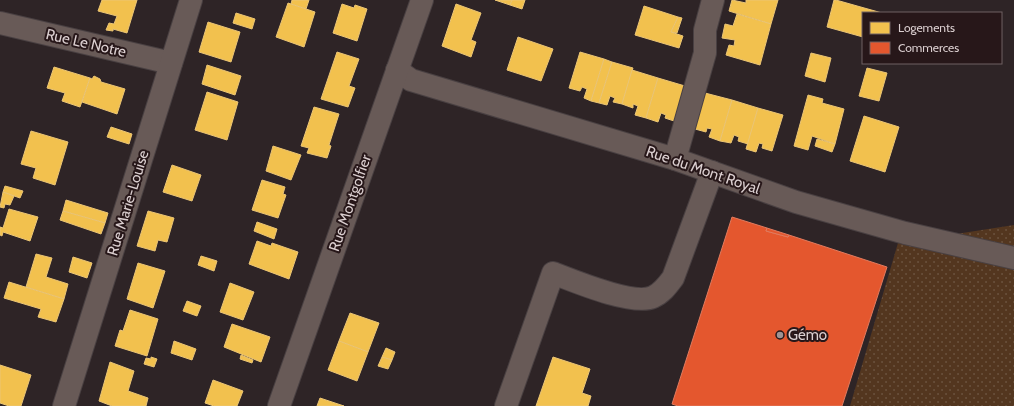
<svg xmlns="http://www.w3.org/2000/svg" width="1014" height="406" font-family="Cabin,sans-serif">
	<style>
		.grass { fill: url(#grass-dots) }
		.homes { fill: #f2c14e; stroke: #ebc575 }
		.shops { fill: #e4572e; stroke: #e17b5f }
		.lines { fill: none; stroke-linecap: round; stroke-linejoin: round }
		.minor-casing { stroke: #494042; stroke-width: 24 }
		.minor { stroke: #685a57; stroke-width: 22 }
		.poi-dot { fill: #9e9394; stroke: #271719; stroke-width: 1.5 }
		.labels { text-anchor: middle; stroke-width: 4; stroke-linejoin: round; paint-order: stroke }
		.street-label { font-size: 15px; fill: #dbcfd0; stroke: #271719 }
		.poi-label { font-size: 15px; fill: #dbcfd0; stroke: #271719; text-anchor: start }
	</style>
	<defs>
		<pattern id="grass-dots" width="8" height="8" patternUnits="userSpaceOnUse"><rect width="8" height="8" fill="#53361f"/><path d="M2 2h.1M6 6h.1" fill="none" stroke="#6b523e" stroke-width="1.8" stroke-linecap="round"/></pattern>
	</defs>
	<rect width="100%" height="100%" fill="#2e2426"/>
	<polygon class="grass" points="1014,225 1014,406 850,406 898,243"/>
	<g class="homes">
		<polygon points="102,0 137,0 127,33 113,29 113,31 106,30 109,23 114,24 117,16 98,11"/>
		<polygon points="292,0 309,0 306,9 291,4"/>
		<polygon points="495,0 512,0 510,5"/>
		<polygon points="512,0 525,0 522,9 510,5"/>
		<polygon points="732,0 746,3 746,0 778,0 771,24 729,11"/>
		<polygon points="834,0 836,0 882,13 863,13 863,37 827,27"/>
		<polygon points="288,3 315,12 304,47 276,37"/>
		<polygon points="342,4 354,8 355,5 367,9 357,41 333,33"/>
		<polygon points="456,4 481,13 471,40 476,42 471,57 442,46"/>
		<polygon points="644,6 678,17 671,32 683,36 679,48 635,35"/>
		<polygon points="236,13 255,19 252,29 233,23"/>
		<polygon points="737,14 771,24 760,65 726,55 729,45 734,46 735,40 722,38 725,24 733,26"/>
		<polygon points="678,17 682,18 677,33 671,32"/>
		<polygon points="208,22 240,32 231,62 199,52"/>
		<polygon points="518,37 553,49 541,81 507,70"/>
		<polygon points="337,52 359,59 349,86 355,88 348,107 321,99"/>
		<polygon points="580,52 604,59 591,101 584,98 587,89 582,87 580,91 569,88"/>
		<polygon points="811,53 831,58 825,82 805,76"/>
		<polygon points="604,59 612,62 599,103 591,101"/>
		<polygon points="612,62 633,68 622,104 613,102 615,98 610,96 607,105 599,103"/>
		<polygon points="207,65 241,76 235,95 202,84"/>
		<polygon points="54,67 90,78 80,107 62,101 65,93 47,88"/>
		<polygon points="867,68 887,73 879,101 859,96"/>
		<polygon points="632,70 658,78 646,118 635,115 638,106 633,104 633,108 622,104"/>
		<polygon points="94,76 100,79 101,82 125,89 117,114 82,102 90,78 92,79"/>
		<polygon points="658,78 685,86 674,121 665,118 666,115 661,113 658,122 646,118"/>
		<polygon points="207,92 238,102 227,140 195,130"/>
		<polygon points="705,93 732,100 720,141 709,137 712,129 707,128 706,132 695,129"/>
		<polygon points="808,95 823,99 822,103 844,109 835,144 812,136 808,150 794,146"/>
		<polygon points="732,100 758,108 748,144 738,141 739,137 734,135 731,143 720,141"/>
		<polygon points="314,107 339,114 329,145 331,146 327,158 307,153 309,148 301,146"/>
		<polygon points="758,108 783,115 772,151 762,148 763,144 759,143 756,152 746,149"/>
		<polygon points="864,116 899,127 885,172 850,161"/>
		<polygon points="111,127 132,134 129,144 107,137"/>
		<polygon points="31,131 68,142 55,185 33,178 36,168 21,164"/>
		<polygon points="817,139 835,144 832,152 815,146"/>
		<polygon points="273,146 301,155 291,180 266,171"/>
		<polygon points="172,165 201,175 192,201 163,192"/>
		<polygon points="262,180 285,187 283,194 286,195 278,218 252,210"/>
		<polygon points="5,186 23,191 20,198 3,192"/>
		<polygon points="3,192 14,196 10,205 5,204 4,208 0,207"/>
		<polygon points="66,200 108,213 105,223 63,211"/>
		<polygon points="9,209 38,217 30,241 3,232 2,236 0,235 0,227 3,228"/>
		<polygon points="63,211 105,223 101,234 60,220"/>
		<polygon points="148,211 174,218 167,242 158,240 155,251 137,246"/>
		<polygon points="257,222 277,229 274,239 254,231"/>
		<polygon points="257,241 271,246 272,243 298,252 289,279 249,264"/>
		<polygon points="36,254 52,258 46,277 68,284 64,299 26,287"/>
		<polygon points="201,256 217,261 214,271 198,265"/>
		<polygon points="73,257 92,263 87,278 69,272"/>
		<polygon points="138,263 165,271 153,308 127,299"/>
		<polygon points="9,282 64,299 56,322 38,317 41,309 4,298"/>
		<polygon points="230,283 254,292 243,320 220,312"/>
		<polygon points="187,301 201,306 197,316 183,311"/>
		<polygon points="130,310 158,319 147,356 115,346 120,330 123,331"/>
		<polygon points="350,313 379,323 368,352 339,341"/>
		<polygon points="232,324 270,337 261,362 224,347"/>
		<polygon points="174,341 196,349 192,360 171,353"/>
		<polygon points="339,341 368,352 357,381 328,370"/>
		<polygon points="386,348 395,352 392,360 382,357"/>
		<polygon points="241,355 253,360 252,363 240,359"/>
		<polygon points="151,357 157,359 154,367 144,364 146,358 151,359"/>
		<polygon points="382,357 392,360 388,369 378,366"/>
		<polygon points="553,357 590,369 582,393 591,396 588,406 536,406"/>
		<polygon points="110,362 134,371 128,391 148,398 146,406 112,406 99,401"/>
		<polygon points="0,365 31,375 21,406 9,406 0,403"/>
		<polygon points="213,380 243,391 237,406 214,406 205,403"/>
		<polygon points="320,398 344,406 317,406"/>
	</g>
	<g class="shops">
		<polygon points="732,217 767,228 766,231 788,237 789,235 887,267 842,406 678,406 672,404"/>
		<polygon points="767,228 789,235 788,237 766,231"/>
	</g>
	<g class="lines">
		<g class="minor-casing">
			<g id="minor">
				<polyline points="0,23 171,63"/>
				<polyline points="397,70 411,80 675,159 796,202 905,233 1014,258"/>
				<polyline points="675,159 705,53 705,30 713,0"/>
				<polyline points="64,406 191,0"/>
				<polyline points="279,406 422,0"/>
				<path d="M 506,406 L 553,273 C 574,281 633,306 653,297 C 662,293 667,286 673,278 L 712,172"/>
			</g>
		</g>
		<use href="#minor" class="minor"/>
	</g>
	<circle class="poi-dot" cx="780" cy="335" r="4"/>
	<g class="labels">
		<g class="street-label">
			<text transform="translate(86 43) rotate(13)" y="5">Rue Le Notre</text>
			<text transform="translate(703 170) rotate(19)" y="5">Rue du Mont Royal</text>
			<text transform="translate(128 203) rotate(-73)" y="5">Rue Marie-Louise</text>
			<text transform="translate(350 203) rotate(-71)" y="5">Rue Montgolfier</text>
		</g>
		<g class="poi-label">
			<text x="788" y="340">Gémo</text>
		</g>
	</g>
	<rect x="862" y="12" width="140" height="52" fill="#271719" stroke="#6f6162"/>
	<rect x="870" y="22" width="20" height="12" fill="#f2c14e" stroke="#6f6162"/>
	<text x="898" y="32" font-size="12" fill="#dbcfd0">Logements</text>
	<rect x="870" y="42" width="20" height="12" fill="#e4572e" stroke="#6f6162"/>
	<text x="898" y="52" font-size="12" fill="#dbcfd0">Commerces</text>
</svg>
